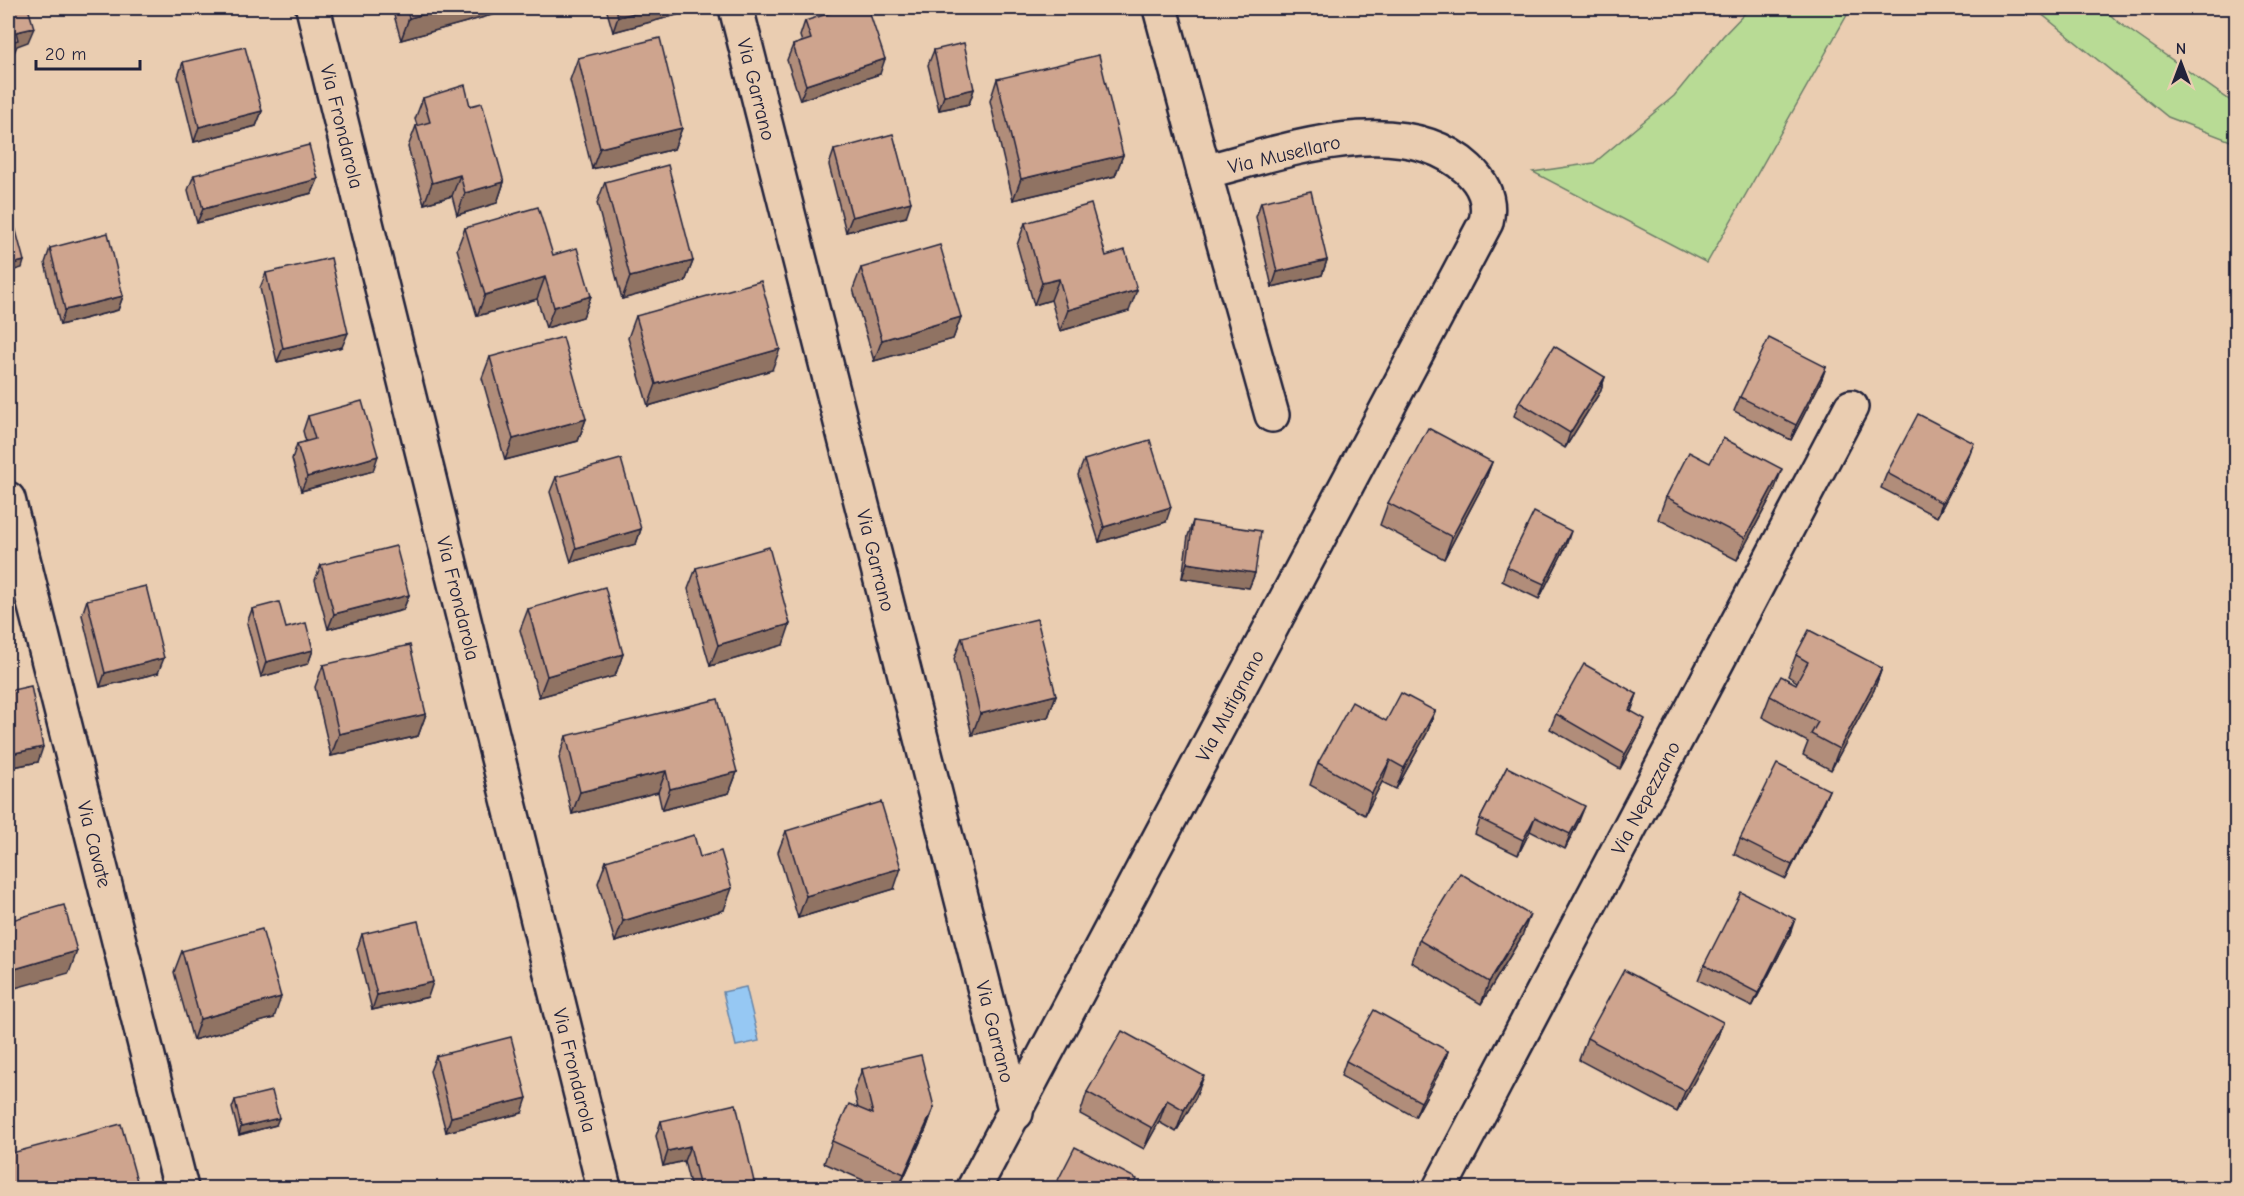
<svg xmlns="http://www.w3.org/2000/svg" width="2244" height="1196" font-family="'Comic Neue',sans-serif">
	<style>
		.green { fill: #b8db95; stroke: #6d7e68; stroke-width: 1.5 }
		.water { fill: #96c8f3; stroke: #6886a9; stroke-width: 1.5 }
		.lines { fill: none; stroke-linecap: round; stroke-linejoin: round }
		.minor-casing { stroke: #22223b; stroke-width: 38 }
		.minor { stroke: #eacdb1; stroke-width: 33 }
		.wall { fill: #b18d7a; stroke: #22223b; stroke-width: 1.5 }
		.shaded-wall { fill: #907363; stroke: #22223b; stroke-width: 1.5 }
		.building { fill: #cea48e; stroke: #22223b; stroke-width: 1.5 }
		.labels { text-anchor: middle; stroke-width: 5; stroke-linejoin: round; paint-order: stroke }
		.street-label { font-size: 20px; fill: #22223b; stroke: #eacdb1 }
	</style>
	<rect width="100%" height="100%" fill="#eacdb1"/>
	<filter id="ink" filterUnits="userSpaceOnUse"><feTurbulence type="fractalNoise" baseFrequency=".0167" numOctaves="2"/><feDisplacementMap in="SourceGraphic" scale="12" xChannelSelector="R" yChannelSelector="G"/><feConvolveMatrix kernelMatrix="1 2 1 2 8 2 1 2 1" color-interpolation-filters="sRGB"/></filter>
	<g filter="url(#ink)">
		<g class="green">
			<polygon points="1750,8 1851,8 1707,263 1533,172 1594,163 1674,96 1723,36"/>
			<polygon points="2034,8 2103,8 2118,22 2235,104 2233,142 2168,117"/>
		</g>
		<polygon class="water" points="746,987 759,1041 736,1046 723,992"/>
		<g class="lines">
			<g class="minor-casing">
				<g id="minor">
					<path id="s1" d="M 313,8 L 604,1188"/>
					<path id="s2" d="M 736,8 L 1016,1113"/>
					<polyline points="1204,172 1272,415"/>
					<path id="s3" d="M 8,499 L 181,1188"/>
					<path id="s4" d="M 974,1188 L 1486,222 C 1491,201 1484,184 1468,169 C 1401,107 1280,153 1204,172 L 1160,8"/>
					<path id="s5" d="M 1440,1188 L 1851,407"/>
				</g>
			</g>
			<use href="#minor" class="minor"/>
		</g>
		<g class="wall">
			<polygon points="392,8 504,8 503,12 401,40"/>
			<polygon points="606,8 679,8 677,15 613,32"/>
			<polygon points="805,21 880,74 800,100 787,60 793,45 802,42 800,36"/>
			<polygon points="934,50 974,89 969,104 939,110 928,65"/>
			<polygon points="578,58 682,128 674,149 592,169 570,80"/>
			<polygon points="183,62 262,111 256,126 194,142 178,77"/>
			<polygon points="997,79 1123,155 1115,176 1013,200 990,101"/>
			<polygon points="423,98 470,106 504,182 497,203 457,215 452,196 424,204 408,147 416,126 417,125 415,119"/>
			<polygon points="834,150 906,217 846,232 829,165"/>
			<polygon points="194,175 318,179 312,193 197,223 188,190"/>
			<polygon points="605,182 693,261 685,282 622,299 597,203"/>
			<polygon points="1261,202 1327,260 1322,275 1272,287 1256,217"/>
			<polygon points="1025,223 1106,256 1129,311 1060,331 1051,300 1034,305 1017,245"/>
			<polygon points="465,228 553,255 591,296 583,317 546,328 537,299 477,316 457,249"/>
			<polygon points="50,248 123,296 118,310 60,325 45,263"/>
			<polygon points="861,268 961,317 953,339 874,361 853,289"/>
			<polygon points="266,273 342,347 277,362 260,288"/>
			<polygon points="636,316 772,370 648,406 628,338"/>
			<polygon points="490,357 586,419 578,441 505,460 482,378"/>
			<polygon points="1826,367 1821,381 1791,440 1734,411 1740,397"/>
			<polygon points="1605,377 1600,392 1565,448 1514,416 1519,402"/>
			<polygon points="308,416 373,471 301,491 292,459 297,444 306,442 303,431"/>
			<polygon points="1968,458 1937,517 1881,488 1887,473"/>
			<polygon points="1084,460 1166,522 1099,542 1078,475"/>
			<polygon points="1492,462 1484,483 1444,559 1380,525 1388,503"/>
			<polygon points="1710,463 1774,491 1737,560 1658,519 1666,497"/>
			<polygon points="556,477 641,529 636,544 571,562 550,492"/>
			<polygon points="1193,521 1255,573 1249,588 1182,578 1188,536"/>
			<polygon points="1566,546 1539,599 1502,581 1507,567"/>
			<polygon points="321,565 409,595 403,610 328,629 315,580"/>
			<polygon points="696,568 783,645 710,666 688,589"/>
			<polygon points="87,600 158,673 100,687 82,615"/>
			<polygon points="252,609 286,628 313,650 308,664 261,677 247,623"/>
			<polygon points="528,609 623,654 615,676 539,697 520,630"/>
			<polygon points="962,637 1056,695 1048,717 972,735 954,659"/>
			<polygon points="1796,655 1882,668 1874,690 1831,770 1803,755 1808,742 1762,717 1770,696 1796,684 1797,682 1788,676"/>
			<polygon points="323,665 426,714 418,736 331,756 315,687"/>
			<polygon points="8,691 38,762 8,768"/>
			<polygon points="1637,694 1631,711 1639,734 1620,769 1550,729 1556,714"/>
			<polygon points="1435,711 1427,733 1396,789 1382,782 1365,815 1310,785 1318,763 1386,721"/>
			<polygon points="566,736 737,772 729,793 662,810 658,792 572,814 559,758"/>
			<polygon points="1507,767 1579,821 1565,849 1530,831 1518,855 1475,834 1480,819"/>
			<polygon points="1829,790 1823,804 1786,879 1734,854 1740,839"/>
			<polygon points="786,831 894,889 798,918 778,852"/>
			<polygon points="700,857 724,910 615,942 598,883 606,861"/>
			<polygon points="362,934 428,997 372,1010 357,949"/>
			<polygon points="1790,934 1752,1007 1698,980 1704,965"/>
			<polygon points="1522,936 1481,1004 1411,962 1419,940"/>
			<polygon points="182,951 274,1018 193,1040 174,972"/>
			<polygon points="1723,1022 1715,1044 1677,1112 1579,1060 1587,1038"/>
			<polygon points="1448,1051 1443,1066 1415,1117 1341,1076 1346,1061"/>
			<polygon points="436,1056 522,1113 446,1132 430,1071"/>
			<polygon points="862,1069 934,1107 926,1129 899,1188 881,1188 824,1163 832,1141 858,1108 854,1091"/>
			<polygon points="1087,1092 1196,1097 1176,1132 1159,1122 1144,1149 1080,1114"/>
			<polygon points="235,1100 276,1125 239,1135 232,1108"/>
			<polygon points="661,1121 754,1188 691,1188 684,1161 663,1166 656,1136"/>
		</g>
		<g class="shaded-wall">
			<polygon points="448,8 504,8 503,12 401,40 409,18"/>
			<polygon points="655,8 679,8 677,15 613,32 618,17"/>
			<polygon points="34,28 28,42 17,46 13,55 8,57 8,43 16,32"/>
			<polygon points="885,59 880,74 800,100 806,85"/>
			<polygon points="974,89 969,104 939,110 944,96"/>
			<polygon points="262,111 256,126 194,142 199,127"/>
			<polygon points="682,128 674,149 592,169 600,148"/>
			<polygon points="1123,155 1115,176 1013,200 1021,179"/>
			<polygon points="460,175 452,196 424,204 432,183"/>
			<polygon points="318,179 312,193 197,223 203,209"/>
			<polygon points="504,182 497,203 457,215 465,193"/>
			<polygon points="911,202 906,217 846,232 852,217"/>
			<polygon points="1327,260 1322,275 1272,287 1277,272"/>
			<polygon points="24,261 22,268 8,272 8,265"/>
			<polygon points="693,261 685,282 622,299 630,277"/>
			<polygon points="545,277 537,299 477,316 485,295"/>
			<polygon points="1059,279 1051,300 1034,305 1042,283"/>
			<polygon points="1137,290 1129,311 1060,331 1068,310"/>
			<polygon points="123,296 118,310 60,325 65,310"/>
			<polygon points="591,296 583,317 546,328 554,307"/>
			<polygon points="961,317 953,339 874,361 882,340"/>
			<polygon points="348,333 342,347 277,362 283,348"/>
			<polygon points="780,349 772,370 648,406 656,384"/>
			<polygon points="1826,367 1821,381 1791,440 1796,425"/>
			<polygon points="1605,377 1600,392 1565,448 1570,433"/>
			<polygon points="586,419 578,441 505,460 513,439"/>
			<polygon points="1974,443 1968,458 1937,517 1942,503"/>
			<polygon points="378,456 373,471 301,491 307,477"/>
			<polygon points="1492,462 1484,483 1444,559 1452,537"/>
			<polygon points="1782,469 1774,491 1737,560 1745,538"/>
			<polygon points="1171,507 1166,522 1099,542 1104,527"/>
			<polygon points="641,529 636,544 571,562 576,548"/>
			<polygon points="1571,531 1566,546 1539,599 1544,584"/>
			<polygon points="1187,563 1255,573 1249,588 1182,578"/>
			<polygon points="409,595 403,610 328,629 334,614"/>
			<polygon points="790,624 783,645 710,666 718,645"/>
			<polygon points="313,650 308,664 261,677 266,662"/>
			<polygon points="623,654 615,676 539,697 547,676"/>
			<polygon points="164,658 158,673 100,687 105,673"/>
			<polygon points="1882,668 1874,690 1831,770 1839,749"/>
			<polygon points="1637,694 1632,709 1623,725 1629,710"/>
			<polygon points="1056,695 1048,717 972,735 980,714"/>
			<polygon points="1435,711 1427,733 1396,789 1404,768"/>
			<polygon points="426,714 418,736 331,756 339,734"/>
			<polygon points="1645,719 1639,734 1620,769 1625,754"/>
			<polygon points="43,747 38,762 8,768 8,762 10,754"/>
			<polygon points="1390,760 1382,782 1365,815 1372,793"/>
			<polygon points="666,771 658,792 572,814 580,792"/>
			<polygon points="737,772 729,793 662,810 670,789"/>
			<polygon points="1829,790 1823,804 1786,879 1792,865"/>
			<polygon points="1585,806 1579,821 1565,849 1570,834"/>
			<polygon points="1535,817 1530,831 1518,855 1523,840"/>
			<polygon points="901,868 894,889 798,918 806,896"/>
			<polygon points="732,888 724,910 615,942 623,921"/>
			<polygon points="1530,915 1522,936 1481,1004 1489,982"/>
			<polygon points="1795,919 1790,934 1752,1007 1758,993"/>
			<polygon points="77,951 69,973 8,990 8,971"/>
			<polygon points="433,982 428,997 372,1010 377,995"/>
			<polygon points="281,997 274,1018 193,1040 200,1019"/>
			<polygon points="1723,1022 1715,1044 1677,1112 1685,1091"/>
			<polygon points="1448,1051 1443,1066 1415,1117 1421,1102"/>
			<polygon points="1204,1076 1196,1097 1176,1132 1184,1110"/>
			<polygon points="527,1098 522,1113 446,1132 451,1117"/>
			<polygon points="1167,1100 1159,1122 1144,1149 1152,1128"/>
			<polygon points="934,1107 926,1129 899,1188 904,1174"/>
			<polygon points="279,1118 276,1125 239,1135 241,1127"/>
			<polygon points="690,1146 684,1161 663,1166 668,1151"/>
		</g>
		<g class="building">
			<polygon points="8,8 28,8 34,28 16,32 18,40 8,43"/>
			<polygon points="406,8 448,8 409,18"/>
			<polygon points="616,8 655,8 618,17"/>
			<polygon points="846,8 868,8 885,59 806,85 793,45 811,39 805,21"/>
			<polygon points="660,38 682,128 600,148 578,58"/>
			<polygon points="964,43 974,89 944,96 934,50"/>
			<polygon points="245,47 262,111 199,127 183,62"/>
			<polygon points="1099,55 1123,155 1021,179 997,79"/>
			<polygon points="465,85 470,106 482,103 504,182 465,193 460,175 432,183 416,126 430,122 423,98"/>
			<polygon points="893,134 911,202 852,217 834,150"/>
			<polygon points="309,145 318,179 203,209 194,175"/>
			<polygon points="668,165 693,261 630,277 605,182"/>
			<polygon points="1311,191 1327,260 1277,272 1261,202"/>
			<polygon points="1091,204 1106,256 1125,250 1137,290 1068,310 1059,279 1042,283 1025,223"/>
			<polygon points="538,207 553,255 577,248 591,296 554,307 545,277 485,295 465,228"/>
			<polygon points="15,227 24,261 8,265 8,230"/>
			<polygon points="108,233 123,296 65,310 50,248"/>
			<polygon points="940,245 961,317 882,340 861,268"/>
			<polygon points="331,258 348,333 283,348 266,273"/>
			<polygon points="761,281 780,349 656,384 636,316"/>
			<polygon points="563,337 586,419 513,439 490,357"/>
			<polygon points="1769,338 1826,367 1796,425 1740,397"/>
			<polygon points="1554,346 1605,377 1570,433 1519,402"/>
			<polygon points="362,401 378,456 307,477 297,444 315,439 308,416"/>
			<polygon points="1918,414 1974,443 1942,503 1887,473"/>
			<polygon points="1428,428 1492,462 1452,537 1388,503"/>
			<polygon points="1723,438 1782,469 1745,538 1666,497 1689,452 1710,463"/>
			<polygon points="1150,440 1171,507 1104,527 1084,460"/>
			<polygon points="621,459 641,529 576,548 556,477"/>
			<polygon points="1534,512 1571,531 1544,584 1507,567"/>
			<polygon points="1193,521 1261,531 1255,573 1187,563"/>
			<polygon points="396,546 409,595 334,614 321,565"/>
			<polygon points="769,547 790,624 718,645 696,568"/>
			<polygon points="146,586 164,658 105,673 87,600"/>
			<polygon points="605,587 623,654 547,676 528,609"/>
			<polygon points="279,602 286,628 306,623 313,650 266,662 252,609"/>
			<polygon points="1037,619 1056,695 980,714 962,637"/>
			<polygon points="1809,630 1882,668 1839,749 1811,734 1818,722 1770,696 1781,676 1796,684 1808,662 1796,655"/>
			<polygon points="410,645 426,714 339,734 323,665"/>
			<polygon points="1584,664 1637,694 1629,710 1645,719 1625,754 1556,714"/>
			<polygon points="31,686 43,747 10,754 8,741 8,691"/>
			<polygon points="1401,693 1435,711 1404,768 1390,760 1372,793 1318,763 1352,702 1386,721"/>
			<polygon points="718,699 737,772 670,789 666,771 580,792 566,736"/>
			<polygon points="1777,764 1829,790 1792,865 1740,839"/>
			<polygon points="1507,767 1585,806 1570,834 1535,817 1523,840 1480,819"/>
			<polygon points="881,802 901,868 806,896 786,831"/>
			<polygon points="694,835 700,857 721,851 732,888 623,921 606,861"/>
			<polygon points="1460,873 1530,915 1489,982 1419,940"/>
			<polygon points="1741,892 1795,919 1758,993 1704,965"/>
			<polygon points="64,905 77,951 8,971 8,921"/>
			<polygon points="418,921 433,982 377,995 362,934"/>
			<polygon points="262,929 281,997 200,1019 182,951"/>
			<polygon points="1624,970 1723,1022 1685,1091 1587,1038"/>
			<polygon points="1374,1010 1448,1051 1421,1102 1346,1061"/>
			<polygon points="1122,1031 1204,1076 1184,1110 1167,1100 1152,1128 1087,1092"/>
			<polygon points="511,1037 527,1098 451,1117 436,1056"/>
			<polygon points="921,1055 934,1107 904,1174 832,1141 849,1104 873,1114 862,1069"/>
			<polygon points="272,1091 279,1118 241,1127 235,1100"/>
			<polygon points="736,1104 755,1186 744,1188 700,1188 690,1146 668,1151 661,1121"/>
			<polygon points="121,1124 139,1188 8,1188 8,1154"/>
			<polygon points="1075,1147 1137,1179 1132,1188 1054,1188"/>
		</g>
	</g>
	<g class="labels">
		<g class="street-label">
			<text dy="7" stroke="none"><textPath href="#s2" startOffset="84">Via Garrano</textPath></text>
			<text dy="7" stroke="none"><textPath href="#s1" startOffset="122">Via Frondarola</textPath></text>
			<text transform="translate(1284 154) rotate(-13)" y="7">Via Musellaro</text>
			<text dy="7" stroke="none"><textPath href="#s2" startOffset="570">Via Garrano</textPath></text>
			<text dy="7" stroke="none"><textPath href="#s1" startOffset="608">Via Frondarola</textPath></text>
			<text dy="7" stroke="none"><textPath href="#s4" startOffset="546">Via Mutignano</textPath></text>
			<text dy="7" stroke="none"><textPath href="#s5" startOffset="441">Via Nepezzano</textPath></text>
			<text dy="7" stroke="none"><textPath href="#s3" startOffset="356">Via Cavate</textPath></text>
			<text dy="7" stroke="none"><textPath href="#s2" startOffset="1056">Via Garrano</textPath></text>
			<text dy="7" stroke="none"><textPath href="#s1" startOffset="1094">Via Frondarola</textPath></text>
		</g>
	</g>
	<rect width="2244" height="1196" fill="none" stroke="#eacdb1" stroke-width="30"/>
	<rect x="15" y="15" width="2214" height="1166" fill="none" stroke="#22223b" stroke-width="2" filter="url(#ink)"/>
	<g transform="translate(2181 63)" stroke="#eacdb1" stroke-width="4.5" paint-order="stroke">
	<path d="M0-4.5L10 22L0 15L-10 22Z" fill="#22223b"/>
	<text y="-9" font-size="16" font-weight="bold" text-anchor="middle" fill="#22223b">N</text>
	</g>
	<path d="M36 60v9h104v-9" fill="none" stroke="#22223b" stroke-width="3"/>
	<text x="45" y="60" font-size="18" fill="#22223b" stroke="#eacdb1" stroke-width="4.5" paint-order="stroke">20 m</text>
</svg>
